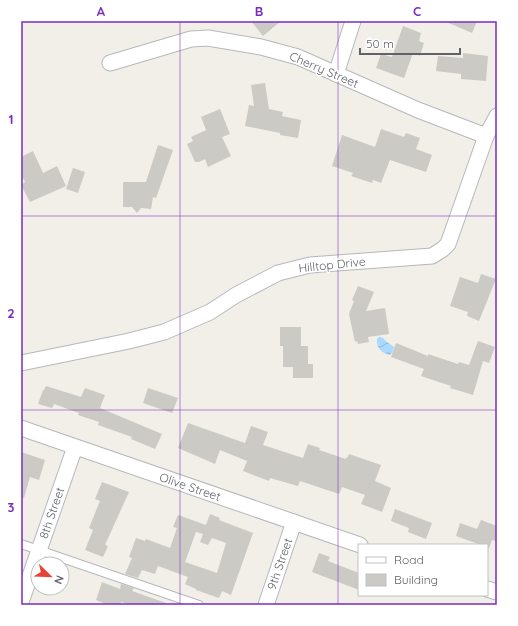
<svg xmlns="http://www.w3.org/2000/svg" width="518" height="626" font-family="Quicksand,sans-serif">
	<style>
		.water { fill: url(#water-waves) }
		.building { fill: #cccac5; fill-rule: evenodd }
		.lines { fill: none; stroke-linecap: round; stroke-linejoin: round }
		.lane-casing { stroke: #b5b8bc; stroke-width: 10 }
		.street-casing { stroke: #b5b8bc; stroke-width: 17 }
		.lane { stroke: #fff; stroke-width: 8 }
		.street { stroke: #fff; stroke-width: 15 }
		.grid { fill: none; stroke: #7b2cbf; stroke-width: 1; stroke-opacity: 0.55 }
		.labels { text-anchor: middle; stroke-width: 3; stroke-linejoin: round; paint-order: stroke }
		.street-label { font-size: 12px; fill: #5f6368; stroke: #fff }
		.neatline { fill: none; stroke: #7b2cbf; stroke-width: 1.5 }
		.grid-label { font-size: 13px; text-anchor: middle; font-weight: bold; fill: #7b2cbf }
	</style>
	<defs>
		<pattern id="water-waves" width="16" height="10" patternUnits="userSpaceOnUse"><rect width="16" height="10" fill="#aadaff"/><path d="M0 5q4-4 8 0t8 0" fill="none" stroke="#8eb4d2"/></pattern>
	</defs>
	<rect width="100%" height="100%" fill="#f1efe8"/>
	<path class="water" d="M 379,337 L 383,338 L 387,342 L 394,347 L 392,353 L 390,355 C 381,353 376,347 377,339 Z"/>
	<g class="building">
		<polygon points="251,21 281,21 263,36"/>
		<polygon points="444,21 477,21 472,33"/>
		<polygon points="403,26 421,33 419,41 424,43 420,56 413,53 404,78 376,68 381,54 392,57"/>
		<polygon points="463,53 488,56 486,81 461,79 461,74 436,71 438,56 463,58"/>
		<polygon points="265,83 269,109 283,112 282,116 301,120 298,138 280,135 280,133 245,126 249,105 254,106 251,85"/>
		<polygon points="220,109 230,134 222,137 231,156 208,167 205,159 199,162 195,162 187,144 193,141 191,137 206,130 201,117"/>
		<polygon points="381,129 404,137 406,133 420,138 416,149 432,155 426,172 390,160 381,183 373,180 372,183 351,176 353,173 332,166 342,135 375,147"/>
		<polygon points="158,145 173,150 156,198 153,197 151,209 141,208 137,213 132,207 123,207 123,182 146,182"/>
		<polygon points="33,151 43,173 57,166 66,186 30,202 21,185 25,182 21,174 21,157"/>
		<polygon points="73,168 85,172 78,193 66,189"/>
		<polygon points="481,274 496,279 479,321 467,316 468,312 450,306 460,277 478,283"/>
		<polygon points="358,286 374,292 366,311 385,308 389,334 368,337 369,342 358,344 357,341 355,342 349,314 354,301 352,300"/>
		<polygon points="280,327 301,327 301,346 308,346 308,364 313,364 313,378 293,378 293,367 283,367 283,346 280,346"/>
		<polygon points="478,341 495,347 489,363 483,361 473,395 450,388 451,386 421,376 424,369 391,357 396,343 428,356 428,354 458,364 459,362 469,365"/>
		<polygon points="46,386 81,397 85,388 105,395 100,408 162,434 155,449 131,439 132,437 98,425 99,422 78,415 79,413 54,404 52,408 38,404 43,390 44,390"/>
		<polygon points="148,388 178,398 172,413 143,403"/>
		<polygon points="188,423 245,443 251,426 268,432 263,445 303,458 308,444 320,448 319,450 346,459 346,457 347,458 349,454 381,465 375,481 391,488 382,512 361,504 365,495 342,487 339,494 300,481 298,486 270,478 269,481 243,471 247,461 220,450 215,464 178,448"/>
		<polygon points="21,452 45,460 39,480 30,477 24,498 21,498"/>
		<polygon points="102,482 129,492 105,545 108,546 103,557 85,550 93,530 89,528 100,501 95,499"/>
		<polygon points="395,509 432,523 426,539 408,532 409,528 391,521"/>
		<path d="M 210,514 L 220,518 L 219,520 L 253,533 L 231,595 L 222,591 L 219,598 L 196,590 L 196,589 L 185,584 L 188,577 L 158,566 L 155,574 L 142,570 L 138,578 L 125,574 L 132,558 L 129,557 L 136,538 L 145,541 L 146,539 L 170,548 L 177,528 L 173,527 L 178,515 L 206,525 ZM 196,532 L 203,534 L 200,542 L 208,545 L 212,538 L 226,543 L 217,573 L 185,562 Z"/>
		<polygon points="481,520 497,526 497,541 492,540 489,548 487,547 487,545 481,545 456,536 460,523 477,529"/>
		<polygon points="319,553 330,557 328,561 359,573 359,590 312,572"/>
		<polygon points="102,582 120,589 121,584 134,588 132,591 166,603 166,605 131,605 121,602 120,605 108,605 96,600"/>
	</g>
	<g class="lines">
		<g class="lane-casing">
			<polyline id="lane" points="21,544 199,605"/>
		</g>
		<g class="street-casing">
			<g id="street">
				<polyline points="110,63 191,39 208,38 261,47 298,57 418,110 486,136"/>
				<polyline points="336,74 353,21"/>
				<polyline points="21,363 129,341 164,332 210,312 236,295 278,273 310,265 432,256 443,249 448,244 486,136 497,116"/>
				<polyline points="21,428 360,545"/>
				<polyline points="487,589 497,592"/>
				<polyline points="21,602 75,447"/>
				<polyline points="266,605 294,522"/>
			</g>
		</g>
		<use href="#lane" class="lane"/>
		<use href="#street" class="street"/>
	</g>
	<path class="grid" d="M 180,21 L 180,605M 338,21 L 338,605M 21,216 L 497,216M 21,410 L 497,410"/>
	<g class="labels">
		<g class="street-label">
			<text transform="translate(324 70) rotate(23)" y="4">Cherry Street</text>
			<text transform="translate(332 265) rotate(-6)" y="4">Hilltop Drive</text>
			<text transform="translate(190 487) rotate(19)" y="4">Olive Street</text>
			<text transform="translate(52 513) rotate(-71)" y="4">8th Street</text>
			<text transform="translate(280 564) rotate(-71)" y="4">9th Street</text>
		</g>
	</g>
	<rect width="518" height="626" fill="none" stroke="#ffffff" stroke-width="44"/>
	<rect x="358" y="544" width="130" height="52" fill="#ffffff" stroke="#bfc1c3"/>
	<rect x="366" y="557" width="20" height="6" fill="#ffffff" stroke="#bfc1c3"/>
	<text x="394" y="564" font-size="12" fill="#5f6368">Road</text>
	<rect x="366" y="574" width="20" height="12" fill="#cccac5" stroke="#bfc1c3"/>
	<text x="394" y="584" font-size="12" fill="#5f6368">Building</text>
	<g transform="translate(50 576) rotate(113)"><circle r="19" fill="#ffffff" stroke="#bfc1c3"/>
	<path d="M0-3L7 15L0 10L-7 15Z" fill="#ea4335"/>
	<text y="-6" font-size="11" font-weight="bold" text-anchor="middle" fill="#5f6368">N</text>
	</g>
	<path d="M360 48v6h100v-6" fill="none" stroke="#5f6368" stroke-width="2"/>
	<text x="366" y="48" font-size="12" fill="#5f6368" stroke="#ffffff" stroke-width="3" paint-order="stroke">50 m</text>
	<rect x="22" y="22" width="474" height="582" class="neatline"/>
	<g class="grid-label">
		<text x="101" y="16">A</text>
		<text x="259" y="16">B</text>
		<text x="417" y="16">C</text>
		<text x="11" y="124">1</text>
		<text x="11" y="318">2</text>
		<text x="11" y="512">3</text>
	</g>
</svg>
